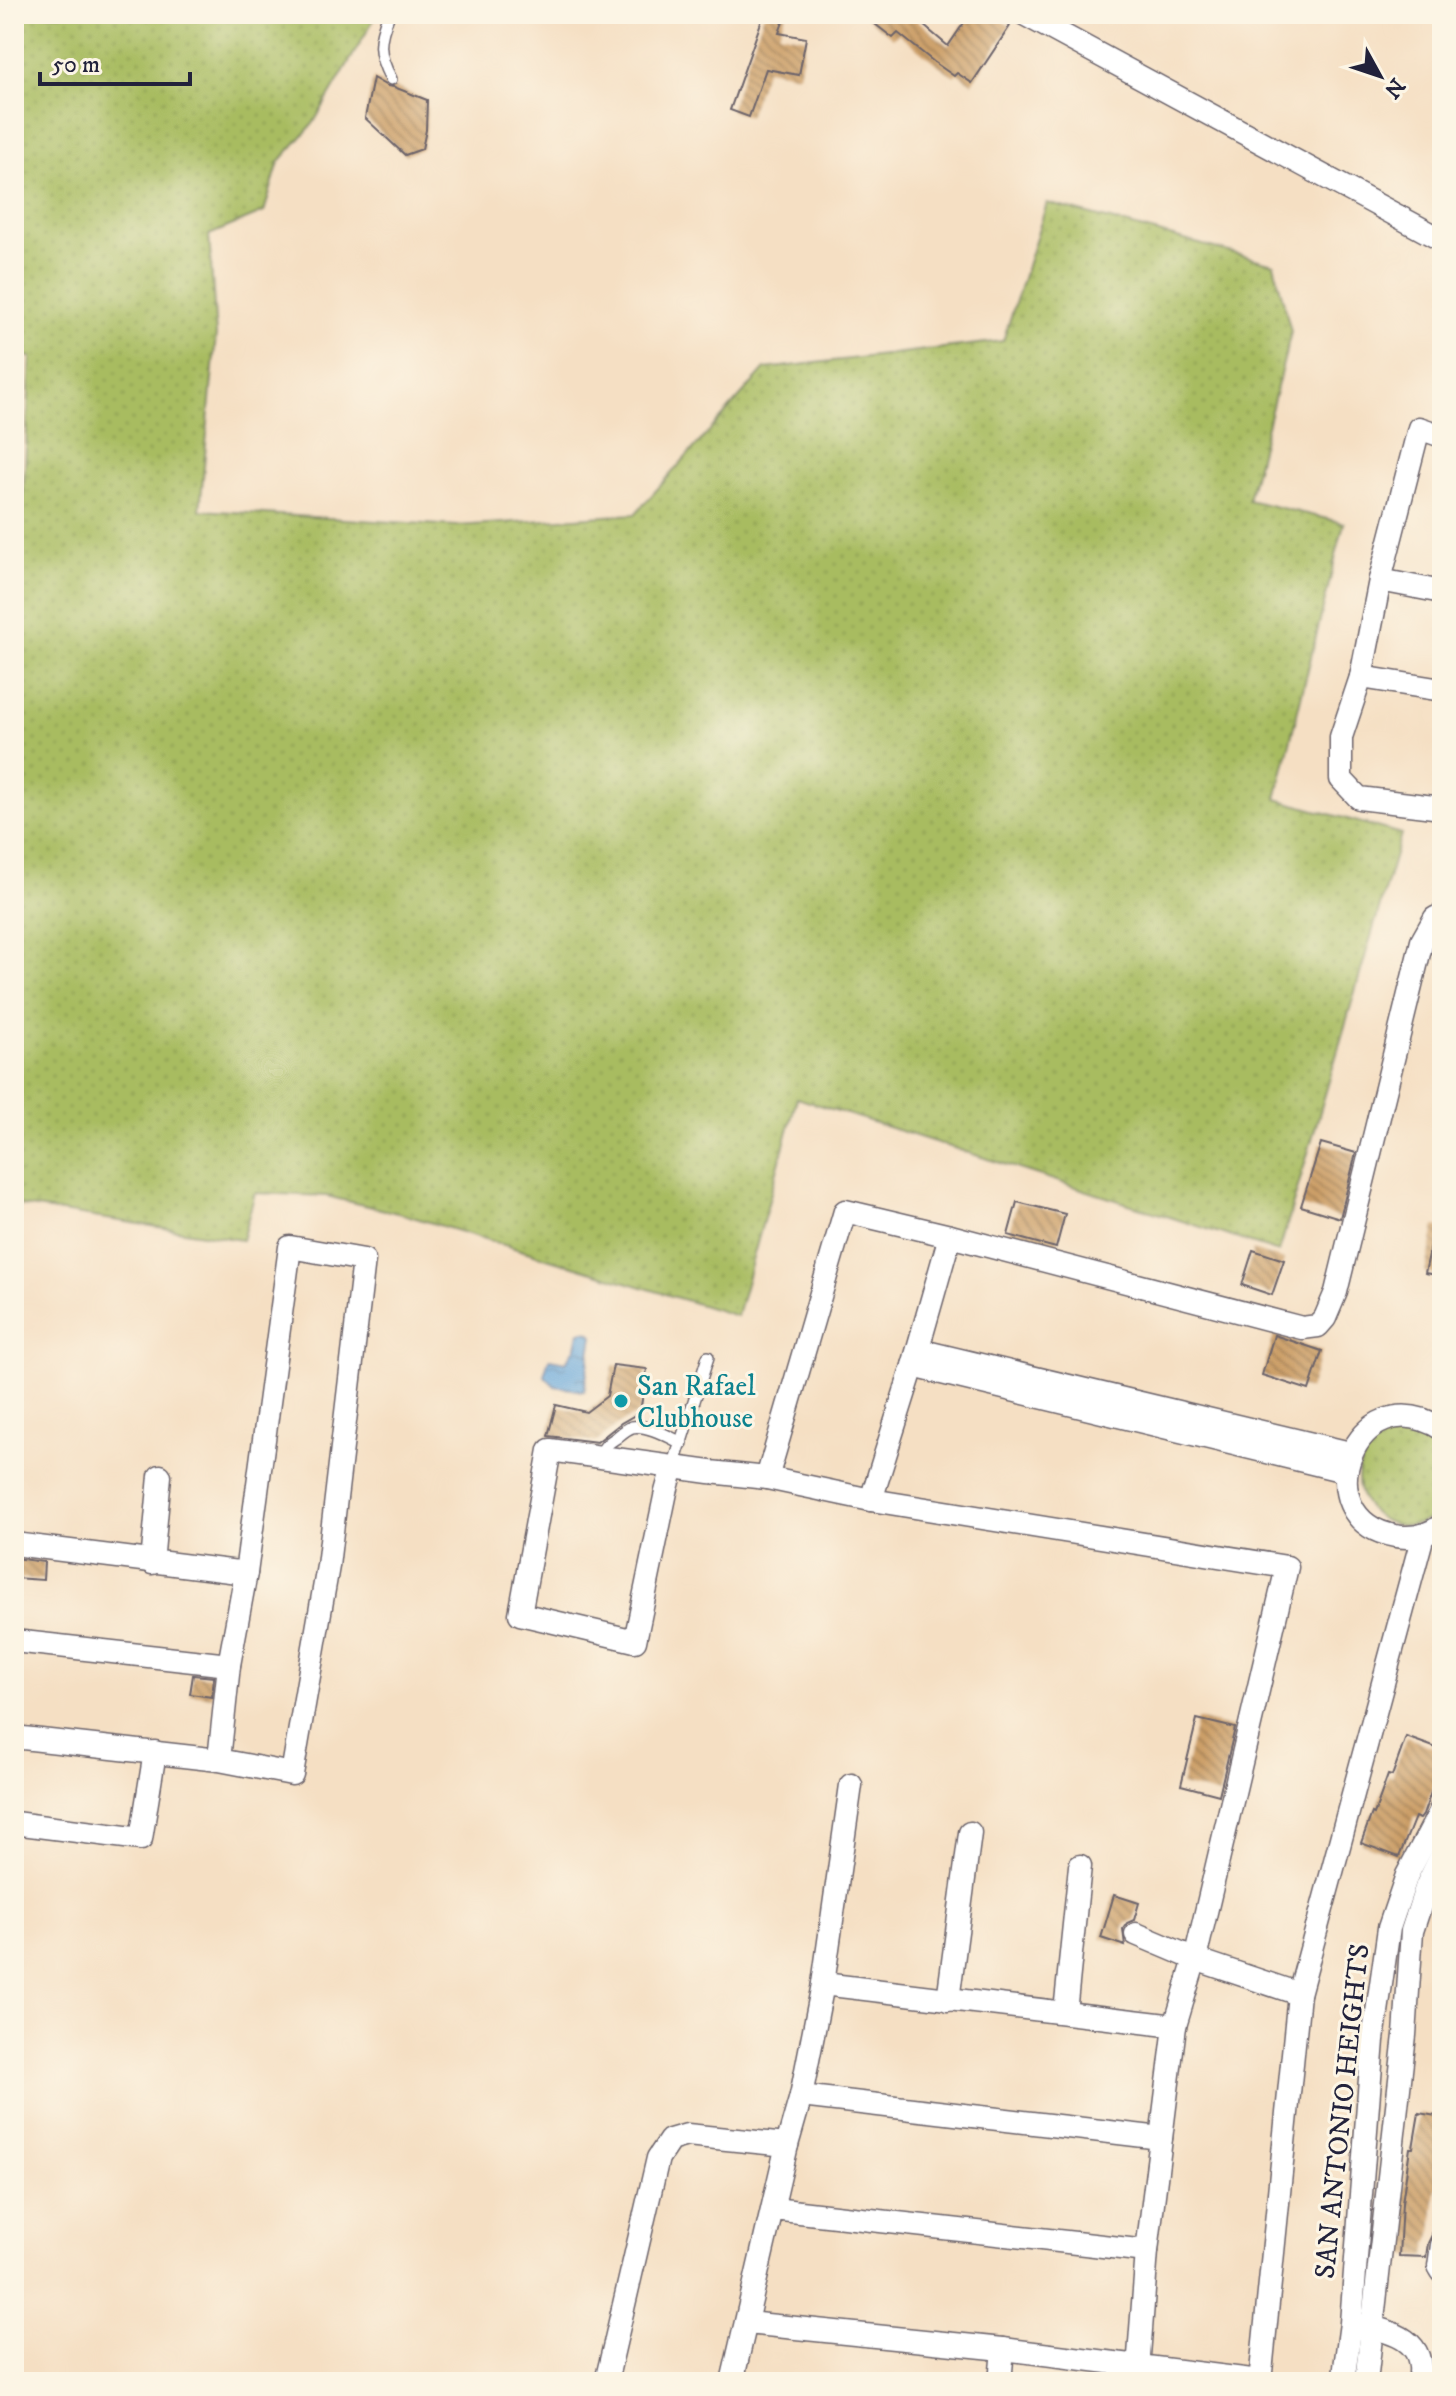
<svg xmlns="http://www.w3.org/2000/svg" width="1456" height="2396" font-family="'IM FELL DW Pica',serif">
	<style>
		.grass { fill: url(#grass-dots); stroke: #656f4e; stroke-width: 2 }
		.water { fill: url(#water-ripples); stroke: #46658c; stroke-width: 2 }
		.building { fill: url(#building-back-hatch) }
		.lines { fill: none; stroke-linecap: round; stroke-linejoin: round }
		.service-casing { stroke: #6c646b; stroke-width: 14 }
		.minor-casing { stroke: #6c646b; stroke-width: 25 }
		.service { stroke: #fff; stroke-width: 11 }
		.minor { stroke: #fff; stroke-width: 22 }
		.culture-dot { fill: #0f9aa8; stroke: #fcf5e5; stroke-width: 3 }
		.labels { text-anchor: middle; stroke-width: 6; stroke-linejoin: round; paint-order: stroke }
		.culture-label { font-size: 28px; fill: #0d838f; stroke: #fcf5e5; text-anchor: start }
		.street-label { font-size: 28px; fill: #22223b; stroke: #fcf5e5 }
	</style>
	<defs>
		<pattern id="grass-dots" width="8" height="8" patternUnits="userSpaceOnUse" patternTransform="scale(2)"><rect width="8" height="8" fill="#a8bc60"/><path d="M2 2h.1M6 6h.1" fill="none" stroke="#90a154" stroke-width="1.8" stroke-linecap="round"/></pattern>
		<pattern id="water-ripples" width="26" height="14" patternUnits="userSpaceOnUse" patternTransform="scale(2)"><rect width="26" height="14" fill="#69a8dc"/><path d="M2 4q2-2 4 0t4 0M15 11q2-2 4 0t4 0" fill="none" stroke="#5688b4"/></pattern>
		<pattern id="building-back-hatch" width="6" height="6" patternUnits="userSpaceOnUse" patternTransform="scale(2)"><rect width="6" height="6" fill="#cc9f68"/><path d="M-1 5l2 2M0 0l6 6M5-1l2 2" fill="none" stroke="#a58157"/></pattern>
	</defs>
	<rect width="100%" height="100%" fill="#fcf5e5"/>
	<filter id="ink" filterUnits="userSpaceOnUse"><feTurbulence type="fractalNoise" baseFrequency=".0125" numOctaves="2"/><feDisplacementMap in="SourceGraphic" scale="16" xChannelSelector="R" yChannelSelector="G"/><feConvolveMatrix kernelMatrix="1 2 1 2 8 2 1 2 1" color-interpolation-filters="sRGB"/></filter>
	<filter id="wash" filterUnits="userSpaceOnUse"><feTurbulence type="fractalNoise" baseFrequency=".006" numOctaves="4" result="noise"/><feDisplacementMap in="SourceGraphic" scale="32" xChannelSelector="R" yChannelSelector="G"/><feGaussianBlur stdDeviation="1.8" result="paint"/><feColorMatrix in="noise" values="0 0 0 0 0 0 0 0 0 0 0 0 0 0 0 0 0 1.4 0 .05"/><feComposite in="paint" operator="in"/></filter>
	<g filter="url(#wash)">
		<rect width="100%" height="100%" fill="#f5dfc3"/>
		<g class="grass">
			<polygon points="14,14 377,14 313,124 279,162 264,212 209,235 216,335 200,510 457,526 635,514 765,369 1003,341 1047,203 1274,264 1291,332 1248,500 1344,523 1276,799 1401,834 1279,1252 797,1098 737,1316 406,1215 326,1196 255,1193 242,1240 17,1205 14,1212 14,592 18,591 31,357 14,355"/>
			<path d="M 1404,1429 L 1426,1434 L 1442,1446 L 1442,1508 C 1401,1553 1334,1503 1367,1451 C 1376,1437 1388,1432 1404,1429 Z"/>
		</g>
		<polygon class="water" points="583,1331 590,1332 593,1336 584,1391 555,1386 544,1375 549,1359 566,1362 576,1347 579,1333"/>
		<g id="blocks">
			<g class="building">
				<polygon points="764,14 786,14 779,33 806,38 799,75 766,69 749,117 730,110"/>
				<polygon points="862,14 910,14 948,46 970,14 992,14 1010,26 972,83 957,73 954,76 934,62 898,33 893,38"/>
				<polygon points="373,78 387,86 394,87 427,100 426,130 422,149 405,155 365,118"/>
				<polygon points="1321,1143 1356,1153 1340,1218 1301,1206"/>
				<polygon points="1017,1202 1065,1214 1056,1248 1008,1235"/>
				<polygon points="1435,1226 1442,1227 1442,1276 1425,1273"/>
				<polygon points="1253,1250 1284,1260 1272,1295 1242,1285"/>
				<polygon points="1274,1335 1322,1351 1309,1390 1262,1375"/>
				<polygon points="613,1365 647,1369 640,1412 621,1423 597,1442 548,1436 556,1405 586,1412 607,1396"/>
				<polygon points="14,1558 44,1562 43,1580 14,1578"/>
				<polygon points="193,1675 214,1677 212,1697 190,1694"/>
				<polygon points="1197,1719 1235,1728 1219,1795 1181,1785"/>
				<polygon points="1406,1737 1442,1750 1442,1787 1434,1784 1423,1815 1420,1819 1415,1817 1399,1857 1361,1843 1372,1813 1374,1814 1388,1775 1392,1776"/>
				<polygon points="1114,1895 1139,1903 1134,1920 1127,1923 1123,1929 1125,1946 1101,1938"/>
				<polygon points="1419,2113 1442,2117 1442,2164 1438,2189 1436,2189 1432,2235 1428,2243 1426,2257 1399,2256 1402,2203 1410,2148 1413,2148"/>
			</g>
		</g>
	</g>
	<g filter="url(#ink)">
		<use href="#blocks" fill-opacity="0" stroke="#6c646b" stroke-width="2"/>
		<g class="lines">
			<g class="service-casing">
				<g id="service">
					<path d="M 389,14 C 378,40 377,53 391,79"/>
					<path d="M 601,1458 C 602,1447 607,1444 616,1438 C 621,1434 626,1429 632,1427 C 647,1424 669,1437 682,1443"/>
					<polyline points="673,1467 708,1357"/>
				</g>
			</g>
			<g class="minor-casing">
				<g id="minor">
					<polyline points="1024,14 1442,240"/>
					<polyline points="1442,436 1419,428 1380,580 1361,677 1341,737 1341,779 1359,798 1442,808"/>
					<polyline points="1380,580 1442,592"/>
					<polyline points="1361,677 1442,690"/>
					<polyline points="918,1350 1350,1453"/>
					<polyline points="913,1366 1345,1471"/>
					<path d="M 1442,1429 C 1355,1374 1302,1519 1395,1536 C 1412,1539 1429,1535 1442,1525"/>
					<polyline points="673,1467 666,1492 635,1641 520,1614 550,1450 710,1472 767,1478 871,1500 1287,1567 1195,1959 1175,2026 1147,2251 1137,2382"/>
					<polyline points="767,1478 845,1211 950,1236 1302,1328 1318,1326 1325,1318 1336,1292 1422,941 1435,918 1442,915"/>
					<polyline points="871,1500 913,1366 950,1236"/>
					<polyline points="14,1544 246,1573"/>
					<polyline points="152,1563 160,1476"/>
					<polyline points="14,1641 229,1665"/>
					<polyline points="14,1737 219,1760 292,1774 328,1566 364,1260 290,1247 246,1573 229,1665 219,1760"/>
					<polyline points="14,1823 141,1839 155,1752"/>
					<polyline points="1136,1934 1195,1959 1299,1994"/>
					<polyline points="823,1984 1175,2026"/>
					<polyline points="948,2000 970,1833"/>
					<polyline points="1065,2012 1080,1866"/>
					<polyline points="801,2096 1161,2138"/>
					<polyline points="773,2209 1147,2251"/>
					<polyline points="1442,2245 1439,2266 1442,2271"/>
					<polyline points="747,2323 1003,2349 1260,2381"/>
					<path d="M 1361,2325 C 1394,2332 1427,2340 1419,2382"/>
					<polyline points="606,2382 658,2158 670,2140 687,2135 787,2145"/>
					<polyline points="732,2382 787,2145 801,2096 823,1984 851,1785"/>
					<polyline points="1000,2382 1003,2349"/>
					<polyline points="1260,2382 1299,1994 1423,1535"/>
					<polyline points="1343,2382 1351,2323 1373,2040 1389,1928 1407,1875 1442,1808"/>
					<polyline points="1366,2382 1405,2035 1412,1931 1427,1885 1442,1854"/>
				</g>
			</g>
			<use href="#service" class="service"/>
			<use href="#minor" class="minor"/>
		</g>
	</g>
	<circle class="culture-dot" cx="621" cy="1401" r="8"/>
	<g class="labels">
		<g class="culture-label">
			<text x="637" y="1395">San Rafael<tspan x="637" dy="32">Clubhouse</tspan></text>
		</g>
		<g class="street-label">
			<text transform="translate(1341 2111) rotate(-84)" y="10">SAN ANTONIO HEIGHTS</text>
		</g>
	</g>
	<rect width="1456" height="2396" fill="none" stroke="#fcf5e5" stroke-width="48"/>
	<g transform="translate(1380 76) rotate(130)" stroke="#fcf5e5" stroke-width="6" paint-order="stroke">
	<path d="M0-6L14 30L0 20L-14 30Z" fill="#22223b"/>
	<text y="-12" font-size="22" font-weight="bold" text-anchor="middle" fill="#22223b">N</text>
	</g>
	<path d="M40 72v12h150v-12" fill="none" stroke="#22223b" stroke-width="4"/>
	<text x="52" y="72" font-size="24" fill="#22223b" stroke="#fcf5e5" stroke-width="6" paint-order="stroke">50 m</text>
</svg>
